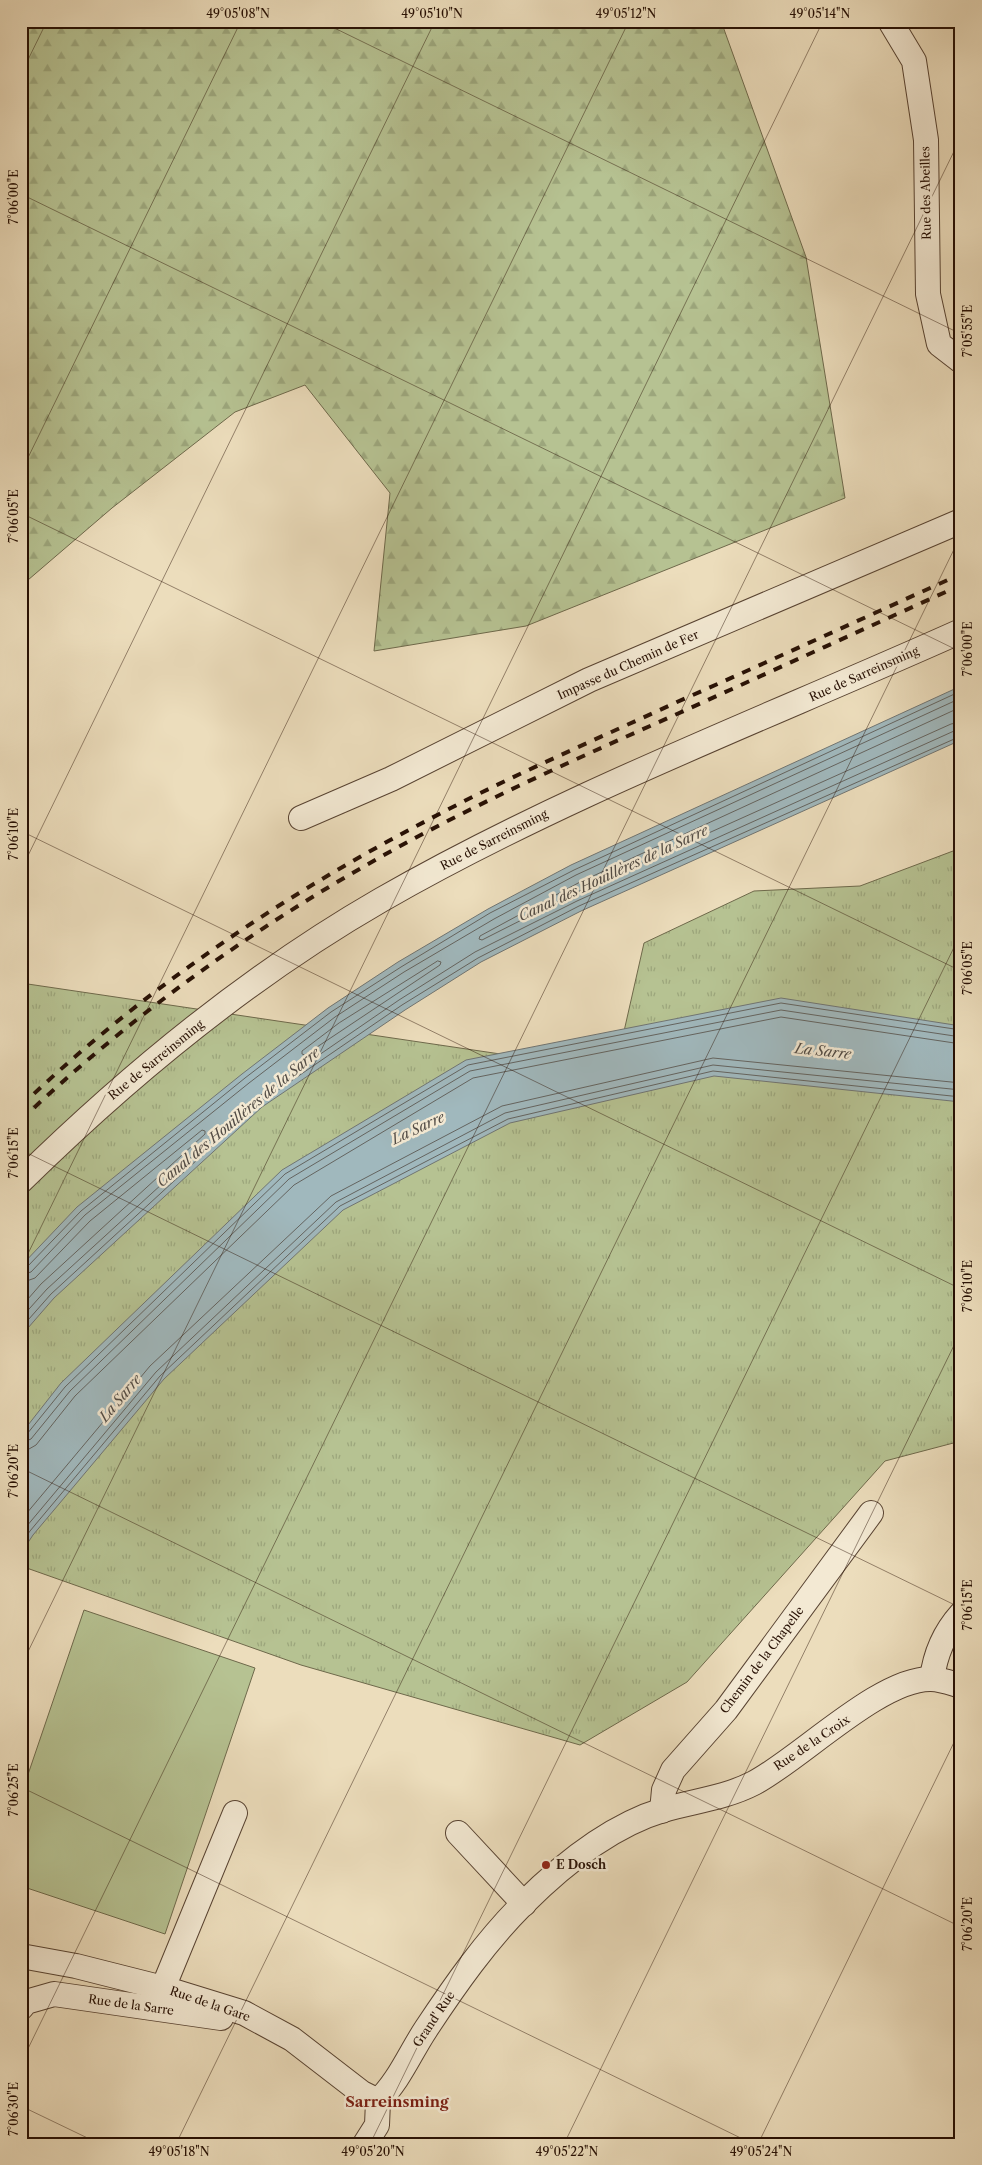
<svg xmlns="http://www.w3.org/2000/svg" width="982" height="2165" font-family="'Libre Caslon Text',serif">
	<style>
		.grass { fill: url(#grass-tufts); stroke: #6e694b }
		.forest { fill: url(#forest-firs); stroke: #6e694b }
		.pitch { fill: #b6c292; stroke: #6e694b }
		.water { fill: #a0b8bd; stroke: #707573 }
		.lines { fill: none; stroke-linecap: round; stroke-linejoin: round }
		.shore { stroke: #646460; stroke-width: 1 }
		.minor-casing { stroke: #584332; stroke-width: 26 }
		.minor { stroke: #f3e9d3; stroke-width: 24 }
		.rail { stroke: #271004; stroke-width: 4; stroke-dasharray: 9 9; stroke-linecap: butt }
		.ticks { fill: none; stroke: #271004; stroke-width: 1; stroke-opacity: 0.45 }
		.poi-dot { fill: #8f2418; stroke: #f3e9d3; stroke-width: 2 }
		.labels { text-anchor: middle; stroke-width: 5; stroke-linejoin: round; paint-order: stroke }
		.street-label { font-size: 12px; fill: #271004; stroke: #f3e9d3 }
		.poi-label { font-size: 12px; font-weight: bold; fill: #271004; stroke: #f3e9d3; text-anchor: start }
		.water-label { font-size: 14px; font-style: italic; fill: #514b45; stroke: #f3e9d3 }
		.quarter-label { font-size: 15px; font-weight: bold; fill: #7a1f14; stroke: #f3e9d3 }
		.neatline { fill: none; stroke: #271004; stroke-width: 2 }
		.ticks-label { font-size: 12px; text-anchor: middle; fill: #271004 }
	</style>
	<defs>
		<pattern id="grass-tufts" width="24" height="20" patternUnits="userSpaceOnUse" patternTransform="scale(1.25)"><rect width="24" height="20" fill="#b6c292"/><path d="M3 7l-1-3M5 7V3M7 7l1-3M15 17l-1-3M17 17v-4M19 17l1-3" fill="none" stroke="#9ca67c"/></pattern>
		<pattern id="forest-firs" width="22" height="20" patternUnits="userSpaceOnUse" patternTransform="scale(1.25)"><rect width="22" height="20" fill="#b6c292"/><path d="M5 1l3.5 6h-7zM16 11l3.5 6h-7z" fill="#9ca67c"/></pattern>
	</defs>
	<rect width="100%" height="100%" fill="#ecddbc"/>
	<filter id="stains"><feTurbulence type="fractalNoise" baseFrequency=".004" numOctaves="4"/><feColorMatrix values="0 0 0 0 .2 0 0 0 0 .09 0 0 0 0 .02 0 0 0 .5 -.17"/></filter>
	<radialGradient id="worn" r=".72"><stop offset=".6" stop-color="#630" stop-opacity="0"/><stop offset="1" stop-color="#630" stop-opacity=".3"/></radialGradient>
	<polygon class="grass" points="961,848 961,1441 885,1461 687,1682 580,1745 301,1665 21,1566 21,983 615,1071 644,943 754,891 860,886"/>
	<polygon class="forest" points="21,21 721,21 806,257 845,498 526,626 374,651 390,493 305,385 235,412 112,508 21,586"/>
	<polygon class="pitch" points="84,1610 255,1668 165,1934 21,1886 21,1795"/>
	<g class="water">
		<polygon points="961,686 961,740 581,911 481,962 405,1010 262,1107 54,1298 21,1336 21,1266 77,1207 242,1074 328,1008 398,962 488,909 571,865"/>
		<polygon points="781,998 961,1026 961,1102 714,1076 510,1123 343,1210 164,1379 33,1535 21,1553 21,1434 61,1383 282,1170 466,1060"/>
	</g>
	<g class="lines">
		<g class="shore">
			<polyline points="961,707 580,882 480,936 479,939 482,940 573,894 951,724 961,722"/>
			<polygon points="438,961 441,962 440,965 305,1055 302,1054 302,1051 339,1023"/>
			<polyline points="21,1269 27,1267 81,1211 245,1078 331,1012 401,967 490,913 574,870 961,691"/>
			<polyline points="21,1275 31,1272 85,1215 249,1083 335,1017 404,972 494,919 576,875 961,698"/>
			<polyline points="21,1283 35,1278 90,1221 202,1130 205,1131 205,1134 41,1284 21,1307"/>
			<polyline points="21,1318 47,1289 255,1099 399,1000 475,952 577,901 954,731 961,730"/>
			<polyline points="21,1328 51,1294 259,1103 402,1005 478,958 579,906 961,736"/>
			<polyline points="21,1436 27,1434 65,1387 285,1174 468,1065 781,1003 961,1030"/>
			<polyline points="21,1443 31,1439 70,1391 289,1179 470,1071 781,1010 961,1037"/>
			<polyline points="21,1450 29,1449 36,1445 75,1396 294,1185 473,1078 781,1017 961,1044"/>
			<polyline points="21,1520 150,1366 331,1196 502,1106 713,1058 961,1083"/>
			<polyline points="21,1533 156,1372 336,1202 505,1113 713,1065 961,1090"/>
			<polyline points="21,1544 30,1531 160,1376 340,1206 508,1119 713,1071 961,1097"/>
		</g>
		<g class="minor-casing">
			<g id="minor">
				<polyline points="890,21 914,61 926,140 928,294 939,344 961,361"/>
				<polyline points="301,818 391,779 589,680 961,521"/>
				<path d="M 21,1181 C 130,1074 249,976 381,900 C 566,794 767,718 961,631"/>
				<path d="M 932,1679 C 935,1654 944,1633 961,1614"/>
				<polyline points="662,1811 664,1790 673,1770 726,1710 871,1513"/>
				<polyline points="458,1833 524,1904"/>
				<polyline points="21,1956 76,1966 163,1988 244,2013 292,2039 362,2093 378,2101"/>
				<polyline points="163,1988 235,1813"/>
				<polyline points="21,2008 26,2002 54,1994 221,2018"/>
				<path d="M 365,2144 L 377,2125 L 378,2101 C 399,2081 410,2053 426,2029 C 455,1985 486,1941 523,1904 C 562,1865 610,1826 663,1810 C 694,1801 725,1798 754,1783 C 800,1759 880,1678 931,1679 C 941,1679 951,1683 961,1686"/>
			</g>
		</g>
		<use href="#minor" class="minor"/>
		<g class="rail">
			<path d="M 21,1106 C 140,992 280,897 426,821 C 508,777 593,741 677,702 C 772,660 866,617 961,574"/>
			<path d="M 21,1120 C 127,1019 249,931 377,859 C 474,804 576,759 677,714 C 772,671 866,628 961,585"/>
		</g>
	</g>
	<path class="ticks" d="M 320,21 L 961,334M 21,74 L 47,21M 21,194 L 961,652M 21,472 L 241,21M 21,513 L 961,971M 21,831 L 961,1289M 21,870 L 435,21M 21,1150 L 961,1608M 21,1268 L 629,21M 21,1468 L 961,1927M 21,1666 L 823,21M 21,1787 L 753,2144M 21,2063 L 961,137M 21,2106 L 100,2144M 176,2144 L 961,535M 370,2144 L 961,933M 564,2144 L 961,1331M 758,2144 L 961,1728M 952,2144 L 961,2126"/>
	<circle class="poi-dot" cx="546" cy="1865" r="5"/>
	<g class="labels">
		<g class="street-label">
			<text transform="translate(926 193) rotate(-91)" y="4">Rue des Abeilles</text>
			<text transform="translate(628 665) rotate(-24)" y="4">Impasse du Chemin de Fer</text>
			<text transform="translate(864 674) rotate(-24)" y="4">Rue de Sarreinsming</text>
			<text transform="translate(494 840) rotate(-27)" y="4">Rue de Sarreinsming</text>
			<text transform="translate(156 1060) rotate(-39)" y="4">Rue de Sarreinsming</text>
			<text transform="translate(762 1660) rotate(-53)" y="4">Chemin de la Chapelle</text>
			<text transform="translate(812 1743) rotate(-34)" y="4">Rue de la Croix</text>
			<text transform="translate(210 2004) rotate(19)" y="4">Rue de la Gare</text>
			<text transform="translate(131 2005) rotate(8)" y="4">Rue de la Sarre</text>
			<text transform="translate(434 2019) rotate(-56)" y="4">Grand' Rue</text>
		</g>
		<g class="poi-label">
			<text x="556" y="1869">E Dosch</text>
		</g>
		<g class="water-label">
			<text transform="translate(613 873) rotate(-25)" y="5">Canal des Houillères de la Sarre</text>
			<text transform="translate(823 1051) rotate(6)" y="5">La Sarre</text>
			<text transform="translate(238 1117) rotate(-40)" y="5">Canal des Houillères de la Sarre</text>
			<text transform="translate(418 1128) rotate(-25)" y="5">La Sarre</text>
			<text transform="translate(120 1398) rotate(-50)" y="5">La Sarre</text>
		</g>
		<g class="quarter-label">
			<text x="397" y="2107">Sarreinsming</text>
		</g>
	</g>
	<rect width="982" height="2165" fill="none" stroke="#ecddbc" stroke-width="55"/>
	<rect x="28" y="28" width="926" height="2110" class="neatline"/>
	<g class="ticks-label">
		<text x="238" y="18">49°05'08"N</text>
		<text x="432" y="18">49°05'10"N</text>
		<text x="626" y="18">49°05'12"N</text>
		<text x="820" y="18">49°05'14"N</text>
		<text transform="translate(14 197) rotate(-90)" y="4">7°06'00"E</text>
		<text transform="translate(968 331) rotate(-90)" y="4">7°05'55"E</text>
		<text transform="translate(14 516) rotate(-90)" y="4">7°06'05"E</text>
		<text transform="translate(968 649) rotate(-90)" y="4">7°06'00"E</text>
		<text transform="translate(14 834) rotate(-90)" y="4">7°06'10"E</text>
		<text transform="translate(968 968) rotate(-90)" y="4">7°06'05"E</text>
		<text transform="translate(14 1153) rotate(-90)" y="4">7°06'15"E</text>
		<text transform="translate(968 1286) rotate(-90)" y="4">7°06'10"E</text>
		<text transform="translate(14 1471) rotate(-90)" y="4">7°06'20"E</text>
		<text transform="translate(968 1605) rotate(-90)" y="4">7°06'15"E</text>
		<text transform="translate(14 1790) rotate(-90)" y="4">7°06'25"E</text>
		<text transform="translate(968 1924) rotate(-90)" y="4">7°06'20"E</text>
		<text transform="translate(14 2109) rotate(-90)" y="4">7°06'30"E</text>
		<text x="179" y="2156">49°05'18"N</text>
		<text x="373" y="2156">49°05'20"N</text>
		<text x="567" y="2156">49°05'22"N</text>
		<text x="761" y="2156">49°05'24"N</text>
	</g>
	<rect width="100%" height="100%" filter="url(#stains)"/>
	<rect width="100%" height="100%" fill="url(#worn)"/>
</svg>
